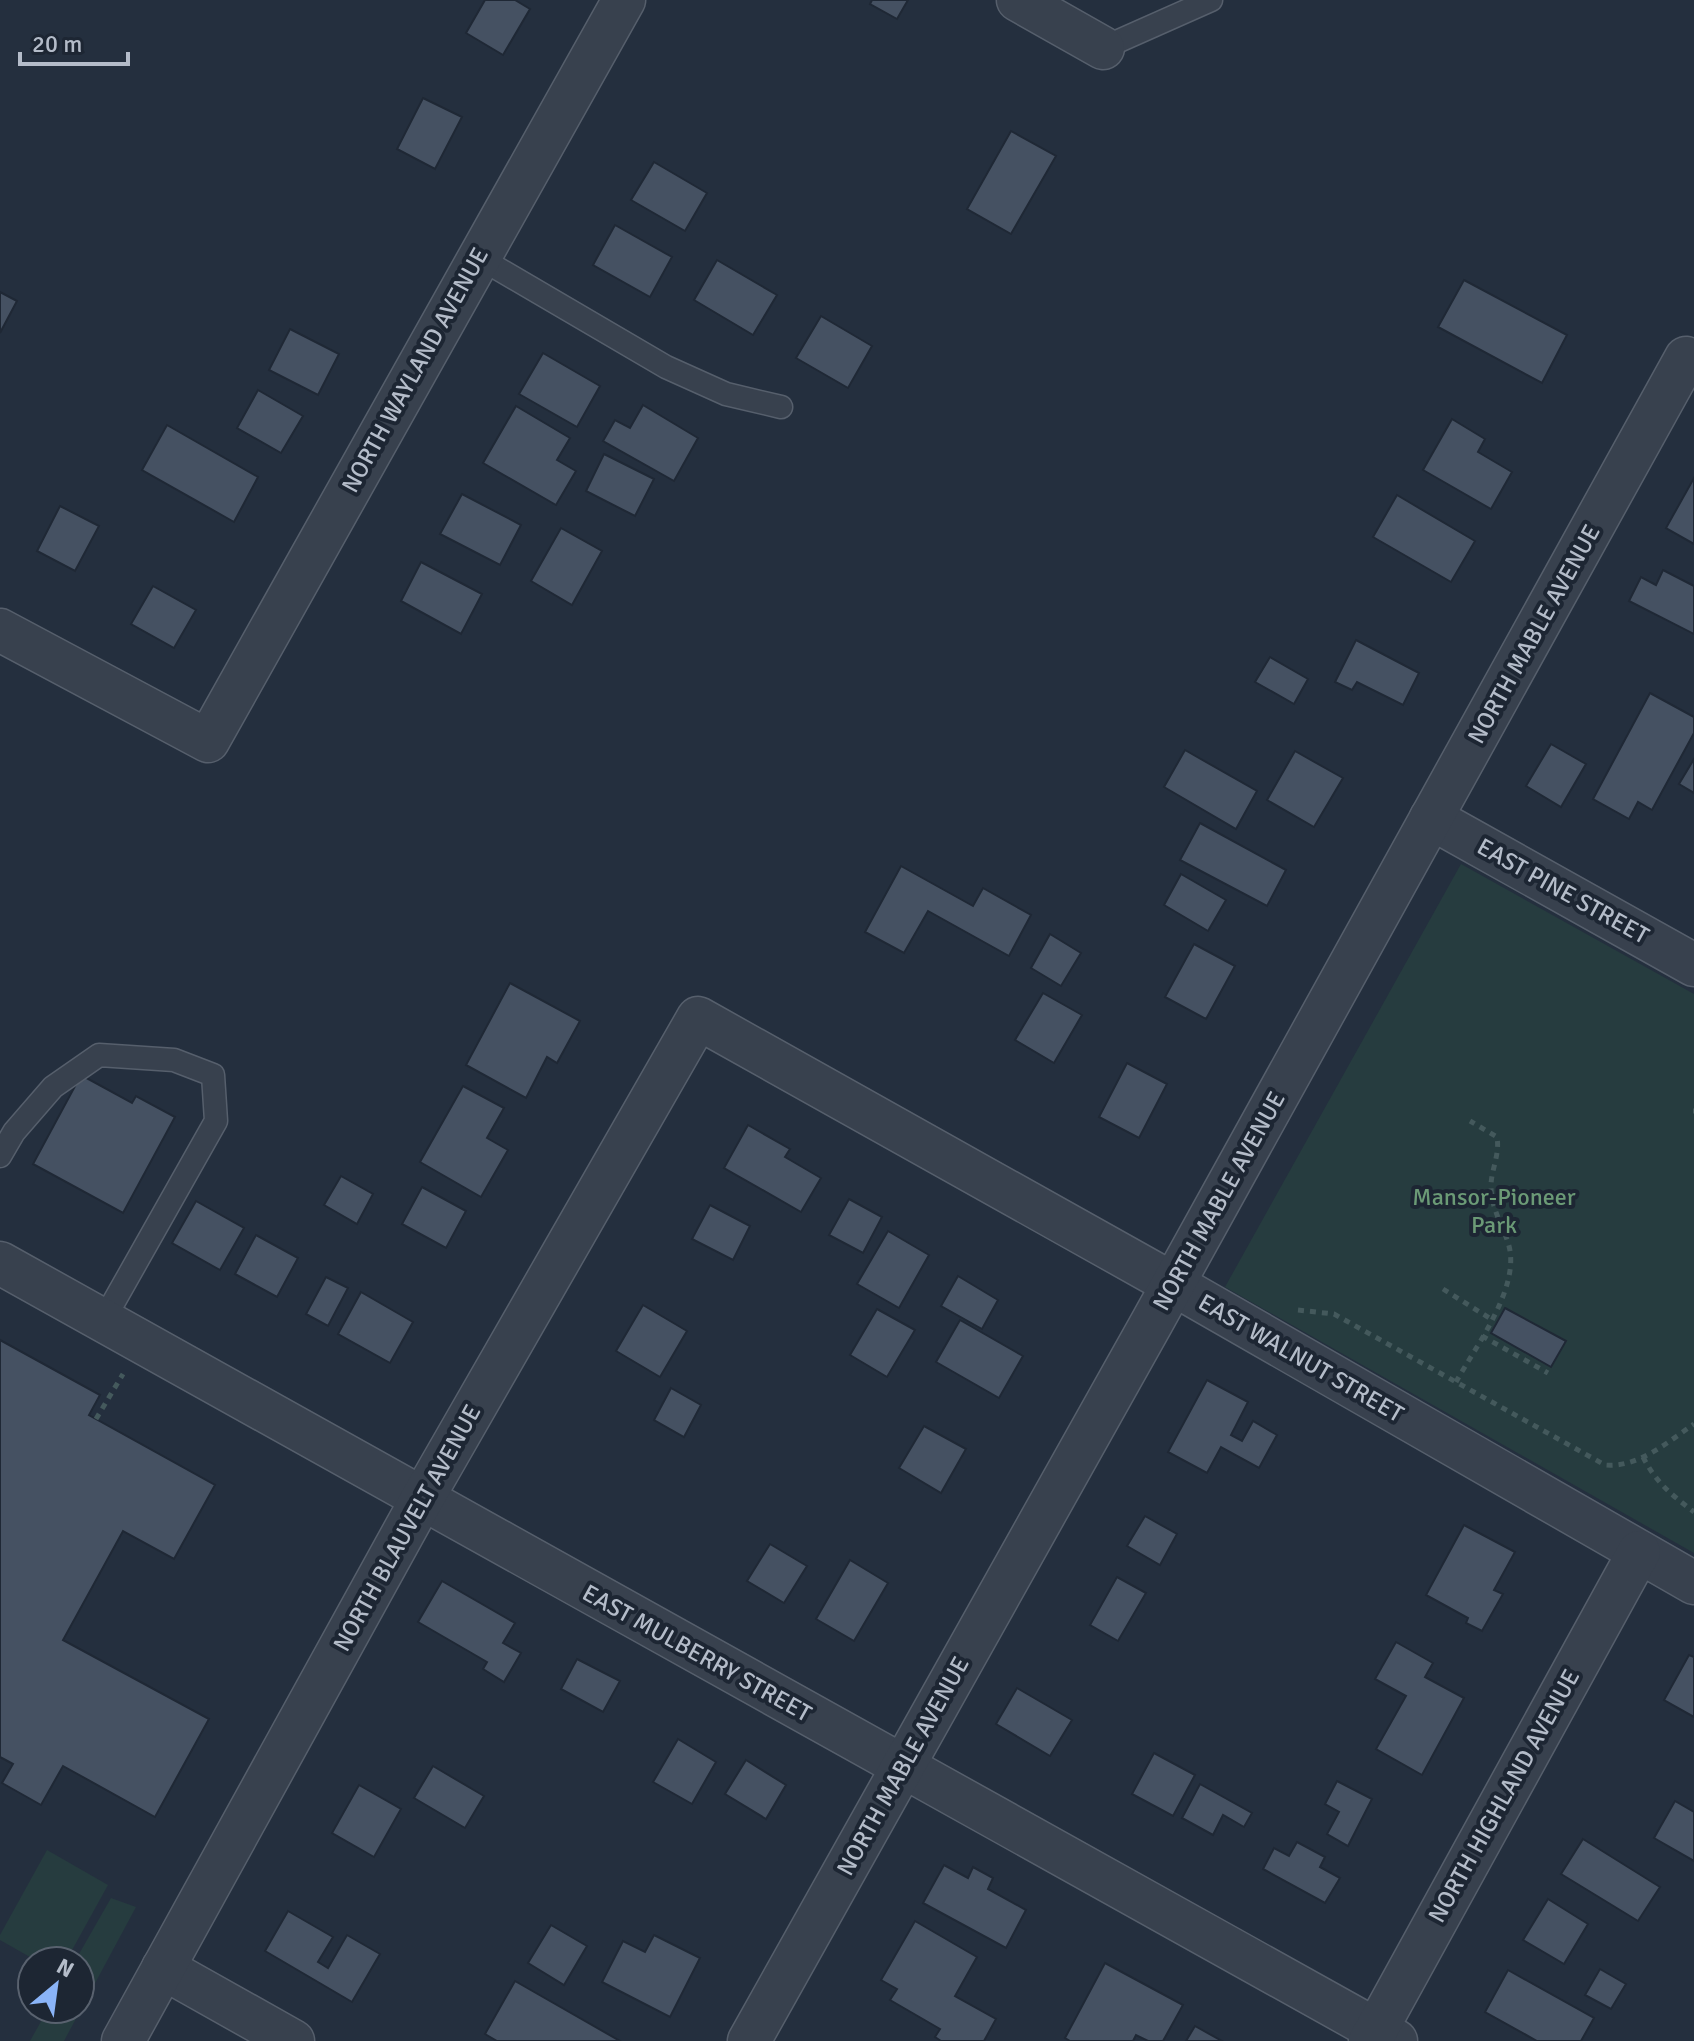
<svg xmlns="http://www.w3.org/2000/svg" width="1694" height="2041" font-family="Signika,sans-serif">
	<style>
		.green { fill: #263c3f }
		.building { fill: #455162; stroke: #1f2835; stroke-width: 2 }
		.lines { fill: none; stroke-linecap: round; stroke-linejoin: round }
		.lane-casing { stroke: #565f6c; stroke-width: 25 }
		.street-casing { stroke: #565f6c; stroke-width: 45 }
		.path { stroke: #44595c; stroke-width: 5; stroke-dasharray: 6 6; stroke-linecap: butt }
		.lane { stroke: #38414e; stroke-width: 22 }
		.street { stroke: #38414e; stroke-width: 42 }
		.labels { text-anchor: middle; stroke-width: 8; stroke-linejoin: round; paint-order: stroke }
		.street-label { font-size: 24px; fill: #b4bcc9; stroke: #1d2633 }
		.park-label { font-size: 24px; fill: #6b9a76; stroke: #1d2633 }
	</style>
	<rect width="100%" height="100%" fill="#242f3e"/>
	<g class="green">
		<polygon points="1461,864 1694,994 1694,1553 1225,1287"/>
		<polygon points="47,1850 108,1885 66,1961 37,1961 0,1940 0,1935"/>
		<polygon points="111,1898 136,1907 64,2041 30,2041 48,2009 80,2009 80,1961 75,1961"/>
	</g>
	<g class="building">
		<polygon points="485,0 515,0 530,9 503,55 466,33"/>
		<polygon points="872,0 908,0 897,19 870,4"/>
		<polygon points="423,98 462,117 435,169 397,149"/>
		<polygon points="1011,131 1056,156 1011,234 967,209"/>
		<polygon points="654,162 707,193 685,231 631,200"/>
		<polygon points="615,225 672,257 650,297 593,265"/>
		<polygon points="717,260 777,295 753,335 694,300"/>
		<polygon points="1464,280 1567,335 1542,383 1438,327"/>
		<polygon points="0,292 17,301 0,333"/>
		<polygon points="821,316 872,346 848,388 796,358"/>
		<polygon points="290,329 339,354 318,395 269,370"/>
		<polygon points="543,353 600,386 577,427 519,394"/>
		<polygon points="258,390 303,416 281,453 237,428"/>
		<polygon points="643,405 698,438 674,481 603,441 615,420 630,428"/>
		<polygon points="516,406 570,438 557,460 576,471 556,505 483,463"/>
		<polygon points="1452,419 1485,439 1478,452 1512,472 1491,509 1423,470"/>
		<polygon points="167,425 258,477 234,522 142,470"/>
		<polygon points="604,454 654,479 635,516 586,491"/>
		<polygon points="1694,478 1694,544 1666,528"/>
		<polygon points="462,494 521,525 500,565 440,534"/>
		<polygon points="1397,495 1475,541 1451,582 1373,537"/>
		<polygon points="60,506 99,526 75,571 37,551"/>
		<polygon points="561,528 602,551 572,605 531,581"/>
		<polygon points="421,562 482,594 461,634 401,601"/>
		<polygon points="1663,570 1694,586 1694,634 1629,601 1641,577 1656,585"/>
		<polygon points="153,586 196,610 174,648 131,624"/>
		<polygon points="1356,640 1419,673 1403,705 1357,682 1352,690 1335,682"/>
		<polygon points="1270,657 1308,679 1294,704 1255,682"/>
		<polygon points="1650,693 1694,717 1694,733 1652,810 1638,802 1629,819 1593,799"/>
		<polygon points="1551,744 1586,764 1561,807 1526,786"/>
		<polygon points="1185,750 1257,791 1236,829 1164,787"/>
		<polygon points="1295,751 1343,778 1314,827 1267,800"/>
		<polygon points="1694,759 1694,793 1679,784"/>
		<polygon points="1200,823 1286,870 1267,906 1180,860"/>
		<polygon points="901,866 973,906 983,888 1031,915 1009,956 928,911 904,953 865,932"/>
		<polygon points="1181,874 1226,900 1208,931 1164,905"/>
		<polygon points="1050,934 1081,953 1061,986 1031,968"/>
		<polygon points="1194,944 1235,966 1206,1019 1165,997"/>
		<polygon points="510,983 580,1021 557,1063 547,1057 526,1098 466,1065"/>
		<polygon points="1043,993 1082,1015 1054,1063 1015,1040"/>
		<polygon points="1127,1063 1167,1084 1139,1138 1099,1117"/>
		<polygon points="81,1075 132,1103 136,1096 175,1117 123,1213 33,1164"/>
		<polygon points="463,1086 504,1108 487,1138 508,1150 481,1197 420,1162"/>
		<polygon points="748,1125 790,1149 785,1157 821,1178 801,1212 724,1168"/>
		<polygon points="341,1176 373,1194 357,1224 324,1205"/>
		<polygon points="422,1187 466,1211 446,1248 402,1224"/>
		<polygon points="849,1199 882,1217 863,1253 829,1235"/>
		<polygon points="196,1201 244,1228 220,1270 172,1243"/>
		<polygon points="710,1205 750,1226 733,1260 692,1239"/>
		<polygon points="888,1231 929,1255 899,1308 857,1284"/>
		<polygon points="256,1235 298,1258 277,1297 235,1274"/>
		<polygon points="958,1276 998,1300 982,1329 941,1306"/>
		<polygon points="326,1277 348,1288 328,1326 306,1314"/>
		<polygon points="361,1292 413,1322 390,1363 338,1334"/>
		<polygon points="643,1305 687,1331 660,1377 616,1351"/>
		<polygon points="1505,1308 1566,1341 1551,1367 1491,1333"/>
		<polygon points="877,1309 915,1330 887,1377 850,1355"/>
		<polygon points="960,1320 1023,1356 999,1398 936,1362"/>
		<polygon points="0,1340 100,1395 89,1415 215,1485 174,1559 123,1531 63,1640 209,1719 155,1817 63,1766 41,1805 2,1783 13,1764 0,1757"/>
		<polygon points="1207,1380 1248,1402 1231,1435 1242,1441 1253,1421 1277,1435 1259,1468 1221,1447 1207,1473 1168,1452"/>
		<polygon points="671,1388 701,1405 684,1437 654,1420"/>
		<polygon points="924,1426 966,1449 941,1493 899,1468"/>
		<polygon points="1145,1516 1177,1534 1160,1565 1127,1546"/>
		<polygon points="1464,1525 1515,1552 1494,1590 1503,1594 1482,1631 1466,1623 1468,1618 1426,1595"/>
		<polygon points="770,1544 807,1566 784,1603 747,1581"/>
		<polygon points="850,1560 888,1583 854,1641 816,1619"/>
		<polygon points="1117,1577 1146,1593 1118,1641 1090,1625"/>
		<polygon points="442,1581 515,1623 503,1643 521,1653 504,1682 483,1669 487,1662 418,1622"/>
		<polygon points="1396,1642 1433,1663 1425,1677 1464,1698 1422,1775 1376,1749 1406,1696 1375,1679"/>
		<polygon points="1689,1655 1694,1657 1694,1717 1664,1700"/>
		<polygon points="577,1659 620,1681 603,1712 561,1689"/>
		<polygon points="1017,1688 1072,1720 1050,1756 996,1724"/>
		<polygon points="678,1739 716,1762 692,1804 653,1782"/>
		<polygon points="1154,1753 1195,1775 1173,1816 1132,1794"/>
		<polygon points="746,1760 786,1785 766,1819 725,1794"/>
		<polygon points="433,1766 484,1796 465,1828 414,1798"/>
		<polygon points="1337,1781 1372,1799 1348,1846 1327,1834 1339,1812 1325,1804"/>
		<polygon points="1200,1784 1252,1813 1244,1827 1223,1815 1213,1835 1182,1818"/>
		<polygon points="359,1785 401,1809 374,1857 332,1833"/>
		<polygon points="1675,1801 1694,1812 1694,1861 1654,1838"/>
		<polygon points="1583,1839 1660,1887 1638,1921 1561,1874"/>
		<polygon points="1297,1842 1325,1857 1320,1867 1340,1878 1325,1903 1263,1869 1274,1848 1289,1856"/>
		<polygon points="944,1865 968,1878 973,1867 993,1878 988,1889 1026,1910 1006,1948 923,1903"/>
		<polygon points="1548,1899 1588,1924 1564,1964 1523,1940"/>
		<polygon points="288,1911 333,1937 318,1962 328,1968 347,1935 380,1954 352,2002 265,1951"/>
		<polygon points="915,1921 977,1957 955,1996 996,2019 984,2041 941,2041 935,2037 940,2029 890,2000 897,1989 881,1980"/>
		<polygon points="551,1925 587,1946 564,1985 528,1963"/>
		<polygon points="654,1935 700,1958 670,2017 602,1982 623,1941 645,1952"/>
		<polygon points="1105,1963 1183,2005 1163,2041 1148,2041 1136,2035 1133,2041 1070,2041 1065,2038"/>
		<polygon points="1600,1969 1626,1984 1611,2009 1585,1995"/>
		<polygon points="1508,1970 1594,2018 1581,2041 1537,2041 1485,2012"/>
		<polygon points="515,1981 620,2041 497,2041 485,2034"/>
		<polygon points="1195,2026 1222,2041 1186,2041"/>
	</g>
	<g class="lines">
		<g class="lane-casing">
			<g id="lane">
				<polyline points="1103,48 1211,0"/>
				<polyline points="478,257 666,367 726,394 781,407"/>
				<polyline points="0,1156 14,1132 53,1087 99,1055 174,1060 213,1075 216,1121 103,1321"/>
			</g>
		</g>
		<g class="street-casing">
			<g id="street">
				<polyline points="1018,0 1103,48"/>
				<polyline points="0,630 208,741 624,0"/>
				<polyline points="1431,818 1694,965"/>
				<polyline points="0,1263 1396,2041"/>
				<polyline points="163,1968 293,2041"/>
				<polyline points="123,2041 422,1499 698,1018 1173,1284 1694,1583"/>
				<polyline points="749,2041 1151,1324 1686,358 1694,362"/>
				<polyline points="1370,2041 1639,1552"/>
			</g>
		</g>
		<g class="path">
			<polyline points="1693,1111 1694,1111"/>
			<polyline points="1443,1289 1491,1319"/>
			<path d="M 1298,1310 L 1334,1314 L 1605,1465 C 1638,1468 1668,1442 1694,1424"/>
			<polyline points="1482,1336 1548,1373"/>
			<path d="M 1456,1382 C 1476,1346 1520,1288 1509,1246 C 1503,1225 1491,1209 1491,1186 C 1491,1170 1500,1155 1497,1137 L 1470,1121"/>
			<polyline points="96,1419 123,1374"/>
			<path d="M 1643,1457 C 1657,1484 1671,1494 1694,1512"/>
		</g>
		<use href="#lane" class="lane"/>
		<use href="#street" class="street"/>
	</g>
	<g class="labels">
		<g class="street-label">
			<text transform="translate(415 370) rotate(-61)" y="8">NORTH WAYLAND AVENUE</text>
			<text transform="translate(1534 634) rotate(-61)" y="8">NORTH MABLE AVENUE</text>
			<text transform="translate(1563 891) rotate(29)" y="8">EAST PINE STREET</text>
			<text transform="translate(1219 1201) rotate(-61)" y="8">NORTH MABLE AVENUE</text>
			<text transform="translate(1301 1358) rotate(30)" y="8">EAST WALNUT STREET</text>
			<text transform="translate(407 1528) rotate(-61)" y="8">NORTH BLAUVELT AVENUE</text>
			<text transform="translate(697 1653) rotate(29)" y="8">EAST MULBERRY STREET</text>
			<text transform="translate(903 1766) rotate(-61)" y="8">NORTH MABLE AVENUE</text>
			<text transform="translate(1504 1796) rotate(-61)" y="8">NORTH HIGHLAND AVENUE</text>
		</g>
		<g class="park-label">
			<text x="1494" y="1205">Mansor-Pioneer<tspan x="1494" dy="28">Park</tspan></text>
		</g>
	</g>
	<g transform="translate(56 1985) rotate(29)"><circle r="38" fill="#1d2633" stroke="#59626f" stroke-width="2"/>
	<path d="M0-6L14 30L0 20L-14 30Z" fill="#8ab4f8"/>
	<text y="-12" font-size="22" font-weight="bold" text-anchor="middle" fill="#b4bcc9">N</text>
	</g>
	<path d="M20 52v12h108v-12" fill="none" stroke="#b4bcc9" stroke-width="4"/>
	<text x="32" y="52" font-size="24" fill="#b4bcc9" stroke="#1d2633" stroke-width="6" paint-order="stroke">20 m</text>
</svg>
